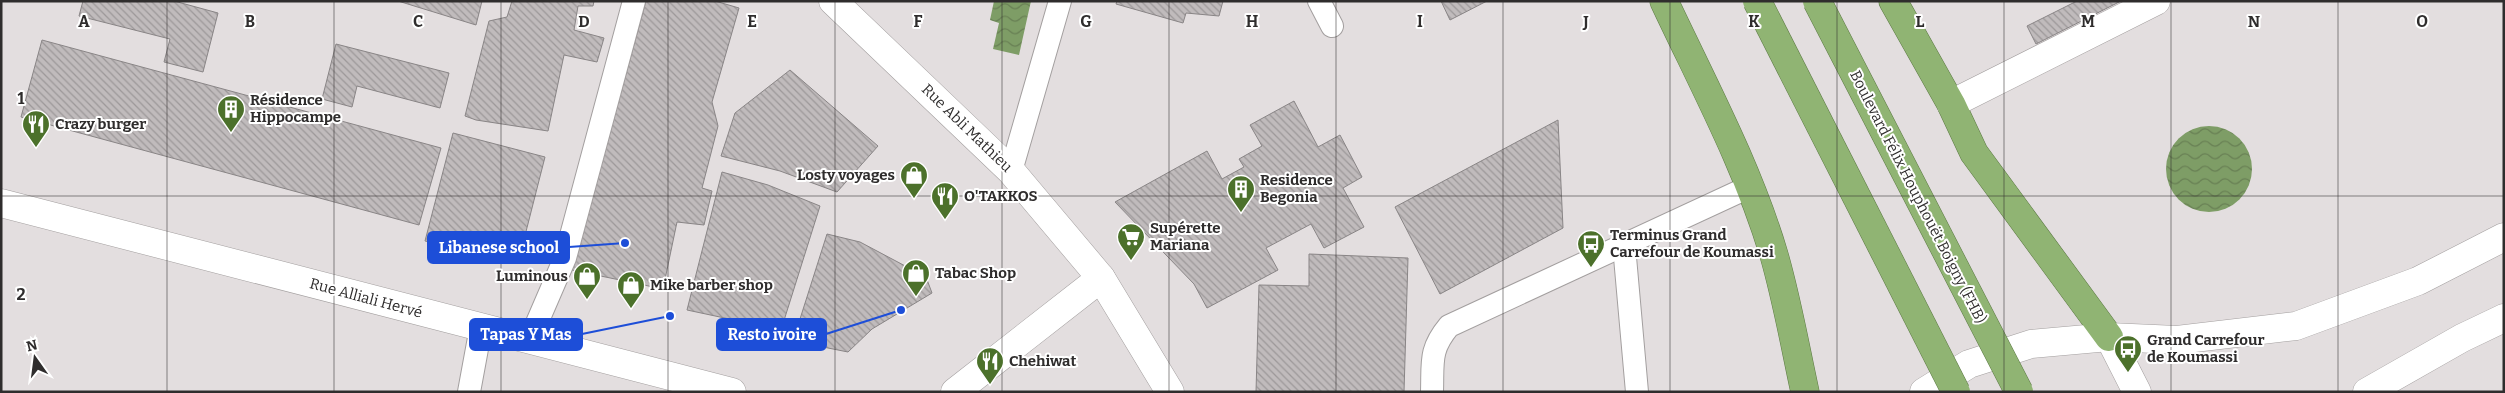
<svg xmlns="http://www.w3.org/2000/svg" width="2505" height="393" font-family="Bitter,serif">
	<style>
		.water { fill: url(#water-waves) }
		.building { fill: url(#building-back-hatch); stroke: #898586 }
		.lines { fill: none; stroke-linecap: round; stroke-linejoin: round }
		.service-casing { stroke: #a39f9f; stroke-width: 24 }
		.pedestrian-casing { stroke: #a39f9f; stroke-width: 29 }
		.minor-casing { stroke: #a39f9f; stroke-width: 29 }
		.tertiary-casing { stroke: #a39f9f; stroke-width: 29 }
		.trunk-casing { stroke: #5c7944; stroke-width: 29 }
		.service { stroke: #fff; stroke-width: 22 }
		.pedestrian { stroke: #fff; stroke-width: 28 }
		.minor { stroke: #fff; stroke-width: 28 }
		.tertiary { stroke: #fff; stroke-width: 28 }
		.trunk { stroke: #90b473; stroke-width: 28 }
		.trunk-bridge-casing { stroke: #5c7944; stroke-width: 29; stroke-linecap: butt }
		.trunk-bridge { stroke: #90b473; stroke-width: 28 }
		.grid { fill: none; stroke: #2f2d2d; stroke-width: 1; stroke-opacity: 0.55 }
		.labels { text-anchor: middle; stroke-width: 4; stroke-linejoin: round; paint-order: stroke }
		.poi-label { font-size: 15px; font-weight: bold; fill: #2f2d2d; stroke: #fff; text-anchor: start }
		.street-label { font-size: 15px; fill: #2f2d2d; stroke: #fff }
		.grid-label { font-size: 16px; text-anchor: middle; font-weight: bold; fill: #2f2d2d; stroke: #fff; stroke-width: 4; stroke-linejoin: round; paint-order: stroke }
		.leader { fill: none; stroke: #1d4ed8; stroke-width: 2 }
		.callout-dot { fill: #1d4ed8; stroke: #fff; stroke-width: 2 }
		.callout { fill: #1d4ed8; stroke: #1d4ed8; stroke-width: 2 }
		.callout-label { font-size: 16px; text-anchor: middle; font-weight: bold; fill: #fff }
	</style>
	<defs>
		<pattern id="water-waves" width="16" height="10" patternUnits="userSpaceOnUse" patternTransform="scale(1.25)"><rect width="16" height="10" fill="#7e9d66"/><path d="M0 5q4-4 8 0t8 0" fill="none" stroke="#688054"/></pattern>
		<pattern id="building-back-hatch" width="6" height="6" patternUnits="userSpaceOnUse" patternTransform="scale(1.25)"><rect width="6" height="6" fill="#c0bbbc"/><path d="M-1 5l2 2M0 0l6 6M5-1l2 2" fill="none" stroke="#9c9899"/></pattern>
	</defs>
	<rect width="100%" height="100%" fill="#e3dedf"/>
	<g class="water">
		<polygon points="994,1 1031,1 1019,55 993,49 999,23 990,20"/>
		<circle cx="2209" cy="169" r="43"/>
	</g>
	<g class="building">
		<polygon points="83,1 174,1 218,13 203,72 164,62 170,39 79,16"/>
		<polygon points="398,1 482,1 476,25"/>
		<polygon points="512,1 594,1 593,6 578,6 574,30 604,38 597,62 564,55 548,131 476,120 465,116 489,21 507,17"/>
		<polygon points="646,1 715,1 739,8 712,102 718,126 702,188 712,191 704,225 677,222 663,289 572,270"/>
		<polygon points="1117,1 1223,1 1219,16 1186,13 1183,23 1116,4"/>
		<polygon points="1441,1 1487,1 1450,20"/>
		<polygon points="2077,1 2121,1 2036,44 2027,26"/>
		<polygon points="42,40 441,148 419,225 21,117"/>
		<polygon points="336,44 449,73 440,108 357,86 352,107 322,99"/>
		<polygon points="790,70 878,146 837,192 780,171 721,156 735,113"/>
		<polygon points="1294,101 1318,147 1340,135 1362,177 1343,188 1364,227 1324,248 1311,224 1266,248 1278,270 1207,308 1194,284 1115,202 1207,151 1222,179 1244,167 1239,159 1262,146 1250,125"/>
		<polygon points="1558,120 1563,228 1440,294 1395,207"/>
		<polygon points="453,133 545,157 518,263 425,241"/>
		<polygon points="722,172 768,185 820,206 781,330 687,310"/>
		<polygon points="827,234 860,242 926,277 932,293 872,329 848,352 793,341"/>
		<polygon points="1309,254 1408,258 1404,392 1256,392 1259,285 1309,286"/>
	</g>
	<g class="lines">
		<g class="service-casing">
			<g id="service">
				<polyline points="1319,1 1332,26"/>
				<polyline points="1011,171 1060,1"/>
				<polyline points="1624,246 1637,392"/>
				<polyline points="530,339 565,258 634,1"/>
				<polyline points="469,392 481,327"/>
				<path d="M 1432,392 C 1433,362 1429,350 1449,326 L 1749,187"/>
			</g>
		</g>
		<g class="pedestrian-casing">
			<polyline id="pedestrian" points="1951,104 2156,1"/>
		</g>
		<g class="minor-casing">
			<g id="minor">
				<polyline points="833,1 1011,171 1101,278 1170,392"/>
				<polyline points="1,203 732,392"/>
				<polyline points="955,392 1101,278"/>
			</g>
		</g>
		<g class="tertiary-casing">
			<g id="tertiary">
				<polyline points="2109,337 2137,392"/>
				<polyline points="1924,392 1969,364 2031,344 2109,337 2177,340 2296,326 2418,281 2504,237"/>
				<polyline points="2367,392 2462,338 2504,318"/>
			</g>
		</g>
		<g class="trunk-casing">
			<g id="trunk">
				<path d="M 1664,1 C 1703,84 1748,167 1774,255 C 1787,300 1795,346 1805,392"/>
				<polyline points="1893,1 1951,104 1974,153 2109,337"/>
			</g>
		</g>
		<use href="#service" class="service"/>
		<use href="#pedestrian" class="pedestrian"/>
		<use href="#minor" class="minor"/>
		<use href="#tertiary" class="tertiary"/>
		<use href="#trunk" class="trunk"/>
		<g class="trunk-bridge-casing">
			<g id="trunk-bridge">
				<polyline points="1757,1 1956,392"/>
				<polyline points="1817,1 2019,392"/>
			</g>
		</g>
		<use href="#trunk-bridge" class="trunk-bridge"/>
	</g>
	<path class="grid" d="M 167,1 L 167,392M 334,1 L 334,392M 501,1 L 501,392M 668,1 L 668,392M 835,1 L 835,392M 1002,1 L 1002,392M 1169,1 L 1169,392M 1336,1 L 1336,392M 1503,1 L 1503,392M 1670,1 L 1670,392M 1837,1 L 1837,392M 2004,1 L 2004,392M 2171,1 L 2171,392M 2338,1 L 2338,392M 1,196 L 2504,196"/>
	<defs>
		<g id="building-pin" transform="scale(1.4375)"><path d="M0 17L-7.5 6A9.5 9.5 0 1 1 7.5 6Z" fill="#4c712b" stroke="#fff"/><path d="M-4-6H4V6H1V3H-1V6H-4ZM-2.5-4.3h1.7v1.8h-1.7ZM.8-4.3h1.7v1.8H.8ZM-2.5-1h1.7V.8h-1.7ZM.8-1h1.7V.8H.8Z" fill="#fff"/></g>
		<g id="restaurant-pin" transform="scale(1.4375)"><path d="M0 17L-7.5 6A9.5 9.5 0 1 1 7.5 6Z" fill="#4c712b" stroke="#fff"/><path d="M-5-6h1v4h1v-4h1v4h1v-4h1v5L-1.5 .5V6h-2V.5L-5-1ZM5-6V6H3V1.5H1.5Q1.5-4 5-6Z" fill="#fff"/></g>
		<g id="shop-pin" transform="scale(1.4375)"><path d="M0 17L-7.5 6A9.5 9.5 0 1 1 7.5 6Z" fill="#4c712b" stroke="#fff"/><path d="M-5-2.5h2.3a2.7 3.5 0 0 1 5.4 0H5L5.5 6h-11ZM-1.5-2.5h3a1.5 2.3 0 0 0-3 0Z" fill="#fff"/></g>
		<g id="supermarket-pin" transform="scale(1.4375)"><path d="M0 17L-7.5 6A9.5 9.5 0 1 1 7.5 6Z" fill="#4c712b" stroke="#fff"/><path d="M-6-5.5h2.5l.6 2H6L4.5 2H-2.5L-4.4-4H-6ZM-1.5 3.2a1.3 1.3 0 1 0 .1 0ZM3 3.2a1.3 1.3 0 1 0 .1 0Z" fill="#fff"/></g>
		<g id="bus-pin" transform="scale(1.4375)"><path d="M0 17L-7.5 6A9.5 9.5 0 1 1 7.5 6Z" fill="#4c712b" stroke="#fff"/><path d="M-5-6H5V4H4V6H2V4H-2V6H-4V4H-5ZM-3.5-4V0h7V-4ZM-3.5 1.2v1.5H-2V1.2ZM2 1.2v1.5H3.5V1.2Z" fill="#fff"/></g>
	</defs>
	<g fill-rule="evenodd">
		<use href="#building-pin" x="231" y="109"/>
		<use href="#restaurant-pin" x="36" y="124"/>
		<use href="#shop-pin" x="914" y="175"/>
		<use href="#building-pin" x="1241" y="189"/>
		<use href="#restaurant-pin" x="945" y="196"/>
		<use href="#supermarket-pin" x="1131" y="237"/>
		<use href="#bus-pin" x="1591" y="244"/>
		<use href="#shop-pin" x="916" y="273"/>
		<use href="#shop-pin" x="587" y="276"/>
		<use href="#shop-pin" x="631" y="285"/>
		<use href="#bus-pin" x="2128" y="349"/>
		<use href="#restaurant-pin" x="990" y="361"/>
	</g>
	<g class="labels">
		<g class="poi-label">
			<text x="250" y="105">Résidence<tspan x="250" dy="17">Hippocampe</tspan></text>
			<text x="55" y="129">Crazy burger</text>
			<text x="895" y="180" text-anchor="end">Losty voyages</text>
			<text x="1260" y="185">Residence<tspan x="1260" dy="17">Begonia</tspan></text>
			<text x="964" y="201">O'TAKKOS</text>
			<text x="1150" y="233">Supérette<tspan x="1150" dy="17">Mariana</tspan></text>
			<text x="1610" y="240">Terminus Grand<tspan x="1610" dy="17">Carrefour de Koumassi</tspan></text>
			<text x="935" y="278">Tabac Shop</text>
			<text x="568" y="281" text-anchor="end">Luminous</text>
			<text x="650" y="290">Mike barber shop</text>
			<text x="2147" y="345">Grand Carrefour<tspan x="2147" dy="17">de Koumassi</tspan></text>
			<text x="1009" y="366">Chehiwat</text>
		</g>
		<g class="street-label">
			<text transform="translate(967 128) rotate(44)" y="5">Rue Abli Mathieu</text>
			<text transform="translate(1918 197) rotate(63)" y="5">Boulevard Félix Houphouët Boigny (FHB)</text>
			<text transform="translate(366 298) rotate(15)" y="5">Rue Alliali Hervé</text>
		</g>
	</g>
	<g class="grid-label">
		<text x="84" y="27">A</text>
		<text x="250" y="27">B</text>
		<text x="418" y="27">C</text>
		<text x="584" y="27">D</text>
		<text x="752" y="27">E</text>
		<text x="918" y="27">F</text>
		<text x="1086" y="27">G</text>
		<text x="1252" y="27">H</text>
		<text x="1420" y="27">I</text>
		<text x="1586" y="27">J</text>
		<text x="1754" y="27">K</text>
		<text x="1920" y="27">L</text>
		<text x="2088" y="27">M</text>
		<text x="2254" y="27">N</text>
		<text x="2422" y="27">O</text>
		<text x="21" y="104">1</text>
		<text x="21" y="300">2</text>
	</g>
	<path class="leader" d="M625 243L569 247M670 316L582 334M901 310L826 334"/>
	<g class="callout-dot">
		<circle cx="625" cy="243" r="5"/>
		<circle cx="670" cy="316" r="5"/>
		<circle cx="901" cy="310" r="5"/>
	</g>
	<g class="callout">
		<rect x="428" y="232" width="141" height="31" rx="5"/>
		<rect x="470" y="319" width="112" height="31" rx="5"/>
		<rect x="717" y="319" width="109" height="31" rx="5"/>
	</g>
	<g class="callout-label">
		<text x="499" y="253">Libanese school</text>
		<text x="526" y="340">Tapas Y Mas</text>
		<text x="772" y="340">Resto ivoire</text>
	</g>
	<rect width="2505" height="393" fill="none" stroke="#2f2d2d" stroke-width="5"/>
	<g transform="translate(35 358) rotate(346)" stroke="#ffffff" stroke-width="4" paint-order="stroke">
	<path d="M0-4L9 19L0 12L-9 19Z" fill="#2f2d2d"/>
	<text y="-8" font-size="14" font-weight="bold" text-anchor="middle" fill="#2f2d2d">N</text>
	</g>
</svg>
